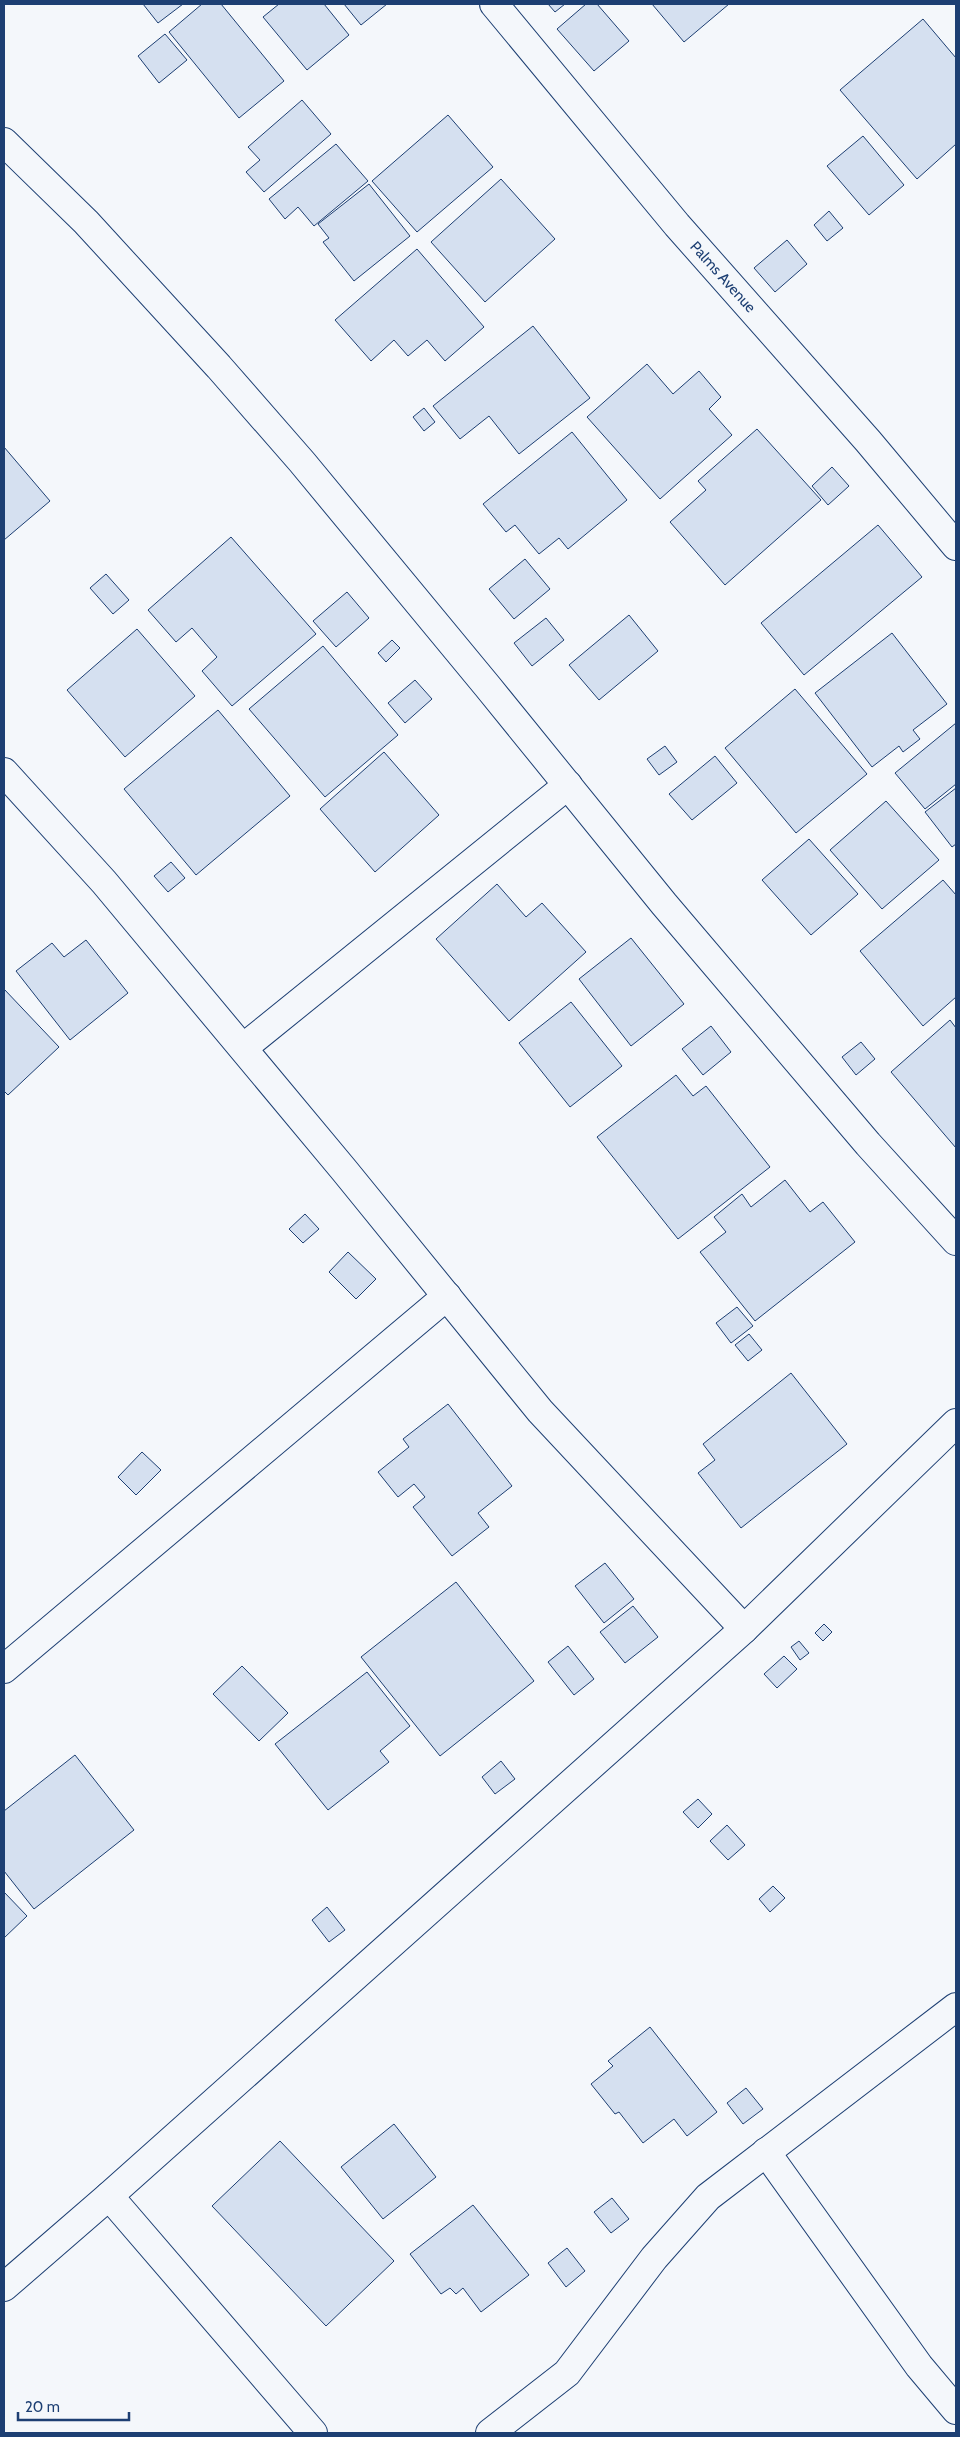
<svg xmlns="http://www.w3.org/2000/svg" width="960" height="2437" font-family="Cabin,sans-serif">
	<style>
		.building { fill: #d5e0f0; stroke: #1d3f73 }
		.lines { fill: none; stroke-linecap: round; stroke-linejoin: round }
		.minor-casing { stroke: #1d3f73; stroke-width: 30 }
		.minor { stroke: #f4f7fb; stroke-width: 28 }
		.labels { text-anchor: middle; stroke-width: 4; stroke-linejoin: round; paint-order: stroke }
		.street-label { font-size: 15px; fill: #1d3f73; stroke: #f4f7fb }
	</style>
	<rect width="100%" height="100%" fill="#f4f7fb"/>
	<g class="building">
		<polygon points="143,4 183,4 158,23"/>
		<polygon points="202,4 221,4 284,81 239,118 169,32"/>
		<polygon points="279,4 324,4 349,35 307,70 263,17"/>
		<polygon points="344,4 387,4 361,25"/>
		<polygon points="548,4 565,4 555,12"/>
		<polygon points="586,4 597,4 629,41 594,71 557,29"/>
		<polygon points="652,4 729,4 684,42"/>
		<polygon points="923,19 956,58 956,144 917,179 840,90"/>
		<polygon points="165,34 187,60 159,83 138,56"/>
		<polygon points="302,100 331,134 264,192 246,172 260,160 248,147"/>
		<polygon points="448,115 493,167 417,232 372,181"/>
		<polygon points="863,136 904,185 869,215 827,166"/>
		<polygon points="336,144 368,181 314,226 298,207 285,219 269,199"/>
		<polygon points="501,179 555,239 485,302 431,242"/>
		<polygon points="369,184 410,236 354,281 323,242 329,238 318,224"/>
		<polygon points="829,211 843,228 827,241 814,225"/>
		<polygon points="787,240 807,264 775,292 754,268"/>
		<polygon points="417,249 484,327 445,361 427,340 408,356 394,340 371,361 335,320"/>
		<polygon points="533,326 590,398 519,454 489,416 460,439 433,406"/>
		<polygon points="647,364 673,394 699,371 721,397 709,409 732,435 660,499 587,417"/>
		<polygon points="424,408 435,422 424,431 413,417"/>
		<polygon points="757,429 821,500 725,585 670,522 706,490 698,481"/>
		<polygon points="572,432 627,500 568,549 559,538 539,554 515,525 506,532 483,504"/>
		<polygon points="4,447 50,501 4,540"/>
		<polygon points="832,467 849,486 828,505 812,486"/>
		<polygon points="878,525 922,577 804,675 761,623"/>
		<polygon points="231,537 316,634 232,706 202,671 217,657 192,628 176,642 148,610"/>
		<polygon points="525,559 550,589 514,619 489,589"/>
		<polygon points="106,574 129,600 113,614 90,588"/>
		<polygon points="347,592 369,618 336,647 313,621"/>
		<polygon points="629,615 658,651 599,700 569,665"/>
		<polygon points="546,618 564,640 532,666 514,643"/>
		<polygon points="137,629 195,696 125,757 67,690"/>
		<polygon points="892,633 947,704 913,730 920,739 903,752 899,746 872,767 815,693"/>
		<polygon points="392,640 400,648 386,662 378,653"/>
		<polygon points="323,646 398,735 325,797 249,709"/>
		<polygon points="415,680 432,699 405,723 388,703"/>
		<polygon points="795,689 867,774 796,833 725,748"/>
		<polygon points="218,710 290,796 196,875 124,789"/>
		<polygon points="956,723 956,784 925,809 895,773"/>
		<polygon points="665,746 677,762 659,775 647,759"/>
		<polygon points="384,752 439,815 375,872 320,809"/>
		<polygon points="715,756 737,783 692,820 669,794"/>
		<polygon points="956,788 956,844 952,847 925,812"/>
		<polygon points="886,801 939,860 882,909 830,850"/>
		<polygon points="809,839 858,894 811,935 762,880"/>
		<polygon points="171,862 185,878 168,892 154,876"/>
		<polygon points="943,880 956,895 956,997 923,1026 860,951"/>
		<polygon points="497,884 526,917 542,903 586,952 509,1021 436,939"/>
		<polygon points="631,938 684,1004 631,1046 579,979"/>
		<polygon points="86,940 128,993 70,1040 16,971 52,943 64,957"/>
		<polygon points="4,989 59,1047 8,1095 4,1091"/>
		<polygon points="571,1002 622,1066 570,1107 519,1043"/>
		<polygon points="950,1020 956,1028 956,1148 891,1072"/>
		<polygon points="711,1026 731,1052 703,1075 682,1049"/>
		<polygon points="861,1042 875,1059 856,1075 842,1057"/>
		<polygon points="676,1075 693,1096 706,1086 770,1167 678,1239 597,1137"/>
		<polygon points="785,1180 810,1212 823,1202 855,1242 755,1321 700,1252 726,1232 714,1217 742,1194 751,1207"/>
		<polygon points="305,1214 319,1229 303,1243 289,1229"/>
		<polygon points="348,1252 376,1279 356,1299 329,1272"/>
		<polygon points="737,1307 753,1326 731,1343 716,1323"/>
		<polygon points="749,1334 762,1350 748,1361 735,1345"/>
		<polygon points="791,1373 847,1444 741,1528 698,1473 715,1460 703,1444"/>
		<polygon points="448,1404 512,1486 478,1513 489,1527 452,1556 413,1507 425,1497 414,1484 398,1497 378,1472 409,1447 403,1439"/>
		<polygon points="142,1452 161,1470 136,1495 118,1477"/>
		<polygon points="605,1563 634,1599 604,1623 575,1586"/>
		<polygon points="456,1582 534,1681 440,1756 361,1657"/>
		<polygon points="633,1606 658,1637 625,1663 600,1632"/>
		<polygon points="824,1624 832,1632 823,1641 815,1633"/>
		<polygon points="799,1641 809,1653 800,1660 791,1647"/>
		<polygon points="568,1646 594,1679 574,1695 548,1662"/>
		<polygon points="784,1656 797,1669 777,1688 764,1674"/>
		<polygon points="242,1666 288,1713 259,1741 213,1694"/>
		<polygon points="367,1672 410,1726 380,1751 389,1762 328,1810 275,1744"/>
		<polygon points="75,1755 134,1830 34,1909 4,1871 4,1811"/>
		<polygon points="501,1761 515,1779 495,1794 482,1777"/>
		<polygon points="698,1799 712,1814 698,1828 683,1812"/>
		<polygon points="727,1825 745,1845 728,1860 710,1841"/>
		<polygon points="773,1886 785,1898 770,1912 759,1899"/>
		<polygon points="4,1892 27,1916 4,1938"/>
		<polygon points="327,1907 345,1930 329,1942 312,1920"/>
		<polygon points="650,2027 717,2112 687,2136 674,2119 643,2143 619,2112 615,2114 591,2084 613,2066 608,2061"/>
		<polygon points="746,2088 763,2109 743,2124 727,2103"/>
		<polygon points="394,2124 436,2177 383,2219 341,2167"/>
		<polygon points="280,2141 394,2261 326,2326 212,2206"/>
		<polygon points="612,2198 629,2219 611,2233 594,2212"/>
		<polygon points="473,2205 529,2275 481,2312 463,2288 456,2294 450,2288 441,2294 410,2254"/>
		<polygon points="567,2248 585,2271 566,2287 548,2263"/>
	</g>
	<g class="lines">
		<g class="minor-casing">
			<g id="minor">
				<polyline points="494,4 677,225 868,441 956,546"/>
				<polyline points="4,142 86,222 219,367 302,462 488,687 664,904 868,1144 956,1241"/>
				<polyline points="4,772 104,882 344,1170 540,1411 744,1629"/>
				<polyline points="243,1048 568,785"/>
				<polyline points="4,1669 447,1296"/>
				<polyline points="766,2152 919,2366 956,2410"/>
				<polyline points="109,2196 313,2433"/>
				<polyline points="4,2287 109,2196 744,1629 956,1423"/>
				<polyline points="490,2433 567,2373 654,2258 708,2197 956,2007"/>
			</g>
		</g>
		<use href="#minor" class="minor"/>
	</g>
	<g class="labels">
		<g class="street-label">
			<text transform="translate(723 277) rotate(48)" y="5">Palms Avenue</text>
		</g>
	</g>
	<rect width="960" height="2437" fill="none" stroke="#1d3f73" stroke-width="10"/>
	<path d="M18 2412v8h111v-8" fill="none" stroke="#1d3f73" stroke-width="2.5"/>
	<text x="25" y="2412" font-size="15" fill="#1d3f73" stroke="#f4f7fb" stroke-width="4" paint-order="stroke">20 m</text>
</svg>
